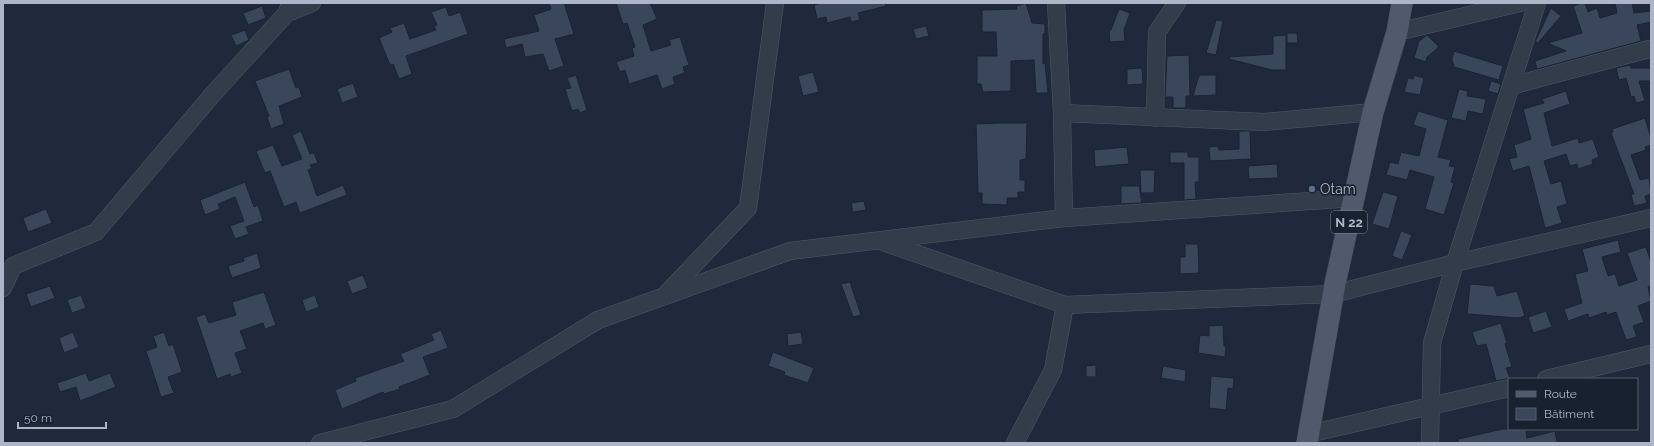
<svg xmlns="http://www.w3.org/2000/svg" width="1654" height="446" font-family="Raleway,sans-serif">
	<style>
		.building { fill: #3a475b; stroke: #1a2332 }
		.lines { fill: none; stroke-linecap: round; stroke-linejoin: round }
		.minor-casing { stroke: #505969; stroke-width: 18 }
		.major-casing { stroke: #3c4555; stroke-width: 22 }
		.minor { stroke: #333c4b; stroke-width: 17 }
		.major { stroke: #505a6c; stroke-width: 21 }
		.service-dot { fill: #5c6f8a; stroke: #182130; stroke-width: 1.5 }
		.labels { text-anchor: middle; stroke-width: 3.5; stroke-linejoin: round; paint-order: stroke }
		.shield { fill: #182130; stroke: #80899a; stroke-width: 1 }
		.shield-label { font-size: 13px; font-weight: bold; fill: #adb6c8 }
		.poi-label { font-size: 14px; fill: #adb6c8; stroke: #182130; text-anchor: start }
	</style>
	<rect width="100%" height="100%" fill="#1f293b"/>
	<g class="building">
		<polygon points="549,3 564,3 574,34 555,39 564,66 549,71 543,54 525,57 522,44 506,48 504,39 539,31 534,15 551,9"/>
		<polygon points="616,3 650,3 657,19 643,25 651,51 671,45 669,40 680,37 689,65 683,67 685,73 673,77 675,84 662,89 657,75 629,84 625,70 620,72 616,62 634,56 632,48 635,47 627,23 623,24"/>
		<polygon points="821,3 885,3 886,6 858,13 860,20 851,22 850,17 827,23 826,17 817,19 814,5"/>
		<polygon points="1026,3 1032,23 1045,24 1045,34 1043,34 1043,64 1045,63 1048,93 1036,93 1034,60 1011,61 1011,91 983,92 981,84 977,84 977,56 997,56 996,32 982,32 982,10 1017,9 1016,6"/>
		<polygon points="1582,3 1585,3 1588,12 1597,8 1600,18 1617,13 1615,3 1632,3 1634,13 1651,11 1651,22 1637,25 1641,41 1537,69 1535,61 1566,51 1548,43 1582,33 1573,6"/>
		<polygon points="262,6 266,18 248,25 243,13"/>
		<polygon points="446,7 449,16 460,12 468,34 406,56 412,74 399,79 393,64 390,65 379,38 392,32 390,28 404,23 410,39 436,30 434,26 437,25 431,12"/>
		<polygon points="1551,8 1561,16 1538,43 1535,42 1536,40"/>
		<polygon points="1119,9 1130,13 1124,30 1125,41 1110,42 1109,30 1111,30"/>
		<polygon points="1216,20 1223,21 1216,55 1206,53"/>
		<polygon points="926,26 929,36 916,39 913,29"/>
		<polygon points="245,30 249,40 236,46 231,35"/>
		<polygon points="1287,33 1297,33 1298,43 1287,43"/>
		<polygon points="1286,35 1286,70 1272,70 1229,59 1229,57 1273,54 1273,36"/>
		<polygon points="1427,35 1439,47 1427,57 1426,62 1414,58 1419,41"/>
		<polygon points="1454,51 1503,66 1499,80 1454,67 1452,59"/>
		<polygon points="1189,55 1190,96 1186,96 1186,108 1173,108 1173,97 1165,97 1167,56"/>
		<polygon points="1630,65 1631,68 1651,68 1651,81 1639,81 1645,101 1636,103 1634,96 1631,97 1626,78 1619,80 1616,68"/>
		<polygon points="1142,68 1143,84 1127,85 1127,69"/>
		<polygon points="289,69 296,88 299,87 302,97 279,106 284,124 271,129 267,117 269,116 255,81"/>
		<polygon points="813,72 819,92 803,96 798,76"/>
		<polygon points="576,75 587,110 580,113 578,109 572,111 565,89 571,88 567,78"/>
		<polygon points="1199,75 1216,75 1216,95 1193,96"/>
		<polygon points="1414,75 1424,78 1420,95 1404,92 1408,78 1413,79"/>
		<polygon points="1491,81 1501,84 1498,94 1488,91"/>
		<polygon points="353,83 358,97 342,103 337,89"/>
		<polygon points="1459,89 1468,91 1467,96 1486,99 1483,114 1468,111 1466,121 1451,118"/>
		<polygon points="1566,91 1570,104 1544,113 1552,146 1578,138 1579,143 1593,139 1599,157 1592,160 1593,164 1578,169 1577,164 1570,166 1566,154 1544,161 1551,184 1561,181 1567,204 1557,207 1562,223 1545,228 1529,166 1513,171 1509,159 1517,157 1514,145 1531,139 1523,109 1544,103 1542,99"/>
		<polygon points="1418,111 1448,120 1438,157 1451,160 1449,166 1455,167 1451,182 1454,183 1444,215 1425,209 1434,177 1410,170 1407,180 1386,175 1390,162 1398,164 1401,152 1419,156 1426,129 1413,125"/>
		<polygon points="1645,118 1651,138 1651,145 1645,147 1646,150 1631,155 1640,180 1649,178 1651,194 1645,196 1647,203 1634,206 1631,194 1634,194 1611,133 1613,132 1612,129"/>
		<polygon points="1001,123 1027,123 1026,159 1020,160 1020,180 1025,180 1025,192 1018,192 1018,198 1007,198 1007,205 982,204 982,193 978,193 976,124"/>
		<polygon points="301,131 310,154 314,153 318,163 310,165 312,168 308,170 317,196 343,185 347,195 300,213 296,202 284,207 270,171 265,173 256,151 273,145 282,166 302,159 292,135"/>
		<polygon points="1239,131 1250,131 1251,159 1210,161 1209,147 1218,146 1219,150 1239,149"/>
		<polygon points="1127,147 1129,164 1095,167 1094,150"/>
		<polygon points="1170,152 1188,152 1188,157 1199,157 1199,182 1195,182 1196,199 1184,200 1184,163 1170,163"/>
		<polygon points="1277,164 1278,178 1249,179 1248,166"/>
		<polygon points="1140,170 1155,170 1154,193 1141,193"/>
		<polygon points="245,182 254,207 258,205 263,221 246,227 249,234 235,239 230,226 244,221 235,197 218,204 220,209 205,215 200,200"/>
		<polygon points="1121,186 1139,186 1142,203 1121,204"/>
		<polygon points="1383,192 1398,196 1389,229 1372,224"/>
		<polygon points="864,201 866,210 853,212 851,203"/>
		<polygon points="46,209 52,223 28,232 23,218"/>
		<polygon points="1401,231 1412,235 1402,260 1392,256"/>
		<polygon points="1618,240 1621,252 1602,257 1608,276 1615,274 1619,286 1637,280 1627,253 1646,247 1651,262 1651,285 1648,287 1651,301 1638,306 1644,322 1633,326 1637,337 1626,340 1616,312 1607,315 1606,312 1589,318 1588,314 1568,321 1564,309 1582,303 1575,274 1588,271 1582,249"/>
		<polygon points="1185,244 1198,244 1199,273 1180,274 1180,257 1185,257"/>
		<polygon points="257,253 261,268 232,278 228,266 244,261 243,258"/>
		<polygon points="363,275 368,288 352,294 347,281"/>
		<polygon points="850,282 861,315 853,317 841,284"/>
		<polygon points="1470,284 1494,286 1497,296 1517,291 1525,316 1518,318 1467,314"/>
		<polygon points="50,286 55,298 31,307 26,294"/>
		<polygon points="264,292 276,325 265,329 263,323 240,331 247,349 235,353 242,373 231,377 230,374 217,379 196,317 205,314 209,323 236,315 232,302"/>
		<polygon points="81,295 86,308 72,313 67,300"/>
		<polygon points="315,295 319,307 306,312 302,300"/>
		<polygon points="1546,311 1552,327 1533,333 1528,317"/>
		<polygon points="1501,323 1507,343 1505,344 1512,367 1506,368 1510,378 1496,381 1486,344 1477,346 1472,332"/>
		<polygon points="1223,325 1224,346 1226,346 1225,357 1198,353 1200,335 1209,336 1209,326"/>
		<polygon points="441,330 448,348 423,357 430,375 399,387 400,389 384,394 383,392 342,409 335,390 356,381 355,378 404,361 400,354 434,340 431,334"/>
		<polygon points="73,332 79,347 64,353 59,338"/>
		<polygon points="164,332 169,346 173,344 182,372 168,377 174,393 161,397 146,351 157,347 153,336"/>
		<polygon points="801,332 803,344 788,346 787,334"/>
		<polygon points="773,352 814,368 808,383 784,375 785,372 768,366"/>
		<polygon points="1096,365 1096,377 1086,377 1086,366"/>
		<polygon points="1163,366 1186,370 1185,382 1161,378"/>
		<polygon points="86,373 89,381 110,373 116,387 80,401 76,387 60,392 57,383"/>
		<polygon points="1211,376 1234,378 1233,389 1228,388 1226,410 1209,408"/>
		<polygon points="1503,429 1526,429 1527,438 1555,431 1557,443 1458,443 1458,439"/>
	</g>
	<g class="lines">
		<g class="minor-casing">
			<g id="minor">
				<polyline points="1056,3 1062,113 1064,218"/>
				<polyline points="288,9 290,12 312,3"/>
				<polyline points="1397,32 1520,3"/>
				<polyline points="1511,86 1649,49 1651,50"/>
				<polyline points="1062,113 1264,122 1373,112"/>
				<polyline points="1155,118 1157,32 1177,3"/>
				<polyline points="880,241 1065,305 1333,294 1455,263 1651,218"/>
				<polyline points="3,288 13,266 96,232 213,94 296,3"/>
				<polyline points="667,293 748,208 775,3"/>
				<polyline points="1546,379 1651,354"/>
				<polyline points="1308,434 1509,388"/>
				<polyline points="320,443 453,409 598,320 790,251 1064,218 1354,198"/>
				<polyline points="1015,443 1053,370 1065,305"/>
				<polyline points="1430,443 1432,343 1455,263 1537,3"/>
			</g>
		</g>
		<g class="major-casing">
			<polyline id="major" points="1307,443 1335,284 1373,112 1397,32 1402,3"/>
		</g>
		<use href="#minor" class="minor"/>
		<use href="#major" class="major"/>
	</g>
	<circle class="service-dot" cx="1312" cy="189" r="4"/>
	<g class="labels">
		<rect class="shield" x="1331" y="211" width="36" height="22" rx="3"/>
		<g class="shield-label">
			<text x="1349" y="227">N 22</text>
		</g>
		<g class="poi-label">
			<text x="1320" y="194">Otam</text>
		</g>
	</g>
	<rect width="1654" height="446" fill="none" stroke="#adb6c8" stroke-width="8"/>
	<rect x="1508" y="378" width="130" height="52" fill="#182130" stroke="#545d6d"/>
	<rect x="1516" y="391" width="20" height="6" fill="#505a6c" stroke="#545d6d"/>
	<text x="1544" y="398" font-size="12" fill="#adb6c8">Route</text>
	<rect x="1516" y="408" width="20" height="12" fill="#3a475b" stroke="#545d6d"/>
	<text x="1544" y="418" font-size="12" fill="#adb6c8">Bâtiment</text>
	<path d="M18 422v6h88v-6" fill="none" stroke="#adb6c8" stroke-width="2"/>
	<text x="24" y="422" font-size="12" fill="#adb6c8" stroke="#182130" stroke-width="3" paint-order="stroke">50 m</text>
</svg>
